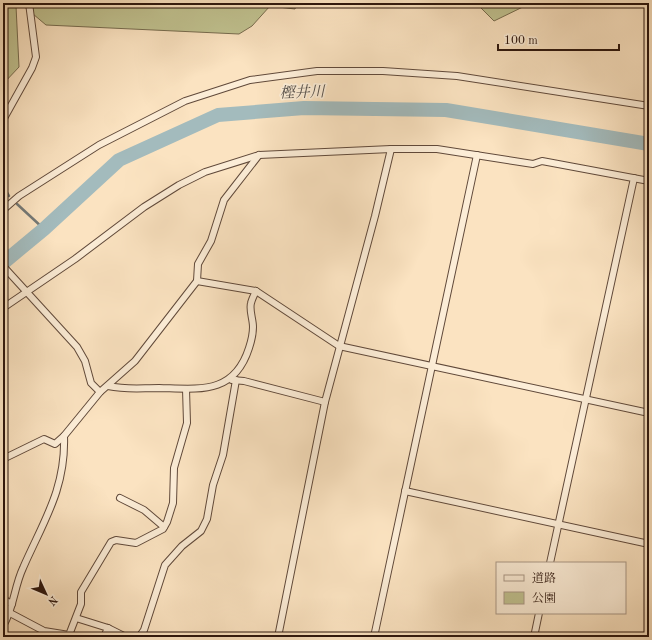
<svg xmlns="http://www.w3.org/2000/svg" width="652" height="640" font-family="'Old Standard TT','Noto Serif JP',serif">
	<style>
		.green { fill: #c1c391; stroke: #776c4f }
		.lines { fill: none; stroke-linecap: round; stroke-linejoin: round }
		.stream { stroke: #747977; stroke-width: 2.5 }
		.river { stroke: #a3bbbd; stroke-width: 14 }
		.street-casing { stroke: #60493a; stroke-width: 8 }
		.street { stroke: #fcedd7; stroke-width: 6 }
		.labels { text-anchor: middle; stroke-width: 3.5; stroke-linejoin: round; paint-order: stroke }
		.water-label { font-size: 15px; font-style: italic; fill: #56504b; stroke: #fcedd7 }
	</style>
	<rect width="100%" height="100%" fill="#fbe3c1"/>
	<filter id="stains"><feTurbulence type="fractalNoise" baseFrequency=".005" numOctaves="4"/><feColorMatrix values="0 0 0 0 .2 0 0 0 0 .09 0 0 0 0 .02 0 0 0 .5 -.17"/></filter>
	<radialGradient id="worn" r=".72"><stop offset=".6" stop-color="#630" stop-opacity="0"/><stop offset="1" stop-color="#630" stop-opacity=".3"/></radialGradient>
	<g class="green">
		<polygon points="3,3 13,3 16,6 19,67 3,84"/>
		<polygon points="20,3 297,3 295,9 270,6 252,26 239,34 46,25"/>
		<polygon points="476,3 531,3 494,21"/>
	</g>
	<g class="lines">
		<g class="stream">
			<polyline points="3,186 9,196"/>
			<polyline points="17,204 44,229"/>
		</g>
		<polyline class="river" points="3,263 44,229 119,160 218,115 304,108 446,110 649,144"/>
		<g class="street-casing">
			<g id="street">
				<polyline points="3,120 32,68 36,57 29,3"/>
				<polyline points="3,210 19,196 99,145 185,101 250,80 317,71 383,71 457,76 649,106"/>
				<polyline points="3,266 77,347 85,361 91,383 100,392"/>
				<polyline points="197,281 256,291 339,346 649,413"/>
				<polyline points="3,308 75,259 144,207 179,185 205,172 259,155 391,149 437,149 533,164 542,161 649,181"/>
				<polyline points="232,380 244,381 325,402"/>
				<path d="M 108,386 C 127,390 140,388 159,388 C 199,389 234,395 249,348 C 251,342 253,333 253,327 C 253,319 249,310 251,303 C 252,299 254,295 256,291"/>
				<polyline points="3,459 44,439 55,444 64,436"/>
				<polyline points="405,491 649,544"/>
				<polyline points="120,498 144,510 164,527"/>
				<polyline points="550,563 634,178"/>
				<polyline points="3,599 12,604"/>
				<polyline points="10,613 44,631 69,635 81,604 81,592 111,542 116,540 136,543 163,529 167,522 173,503 174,468 187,423 186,389"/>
				<polyline points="76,618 108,628 126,637"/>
				<path d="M 3,626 C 14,608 14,587 23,568 C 43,522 66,489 64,436 L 100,392 L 135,361 L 197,281 L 198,264 L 211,241 L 224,200 L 259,155"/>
				<polyline points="104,637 108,628"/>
				<polyline points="139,637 144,630 165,565 182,546 201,531 207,519 213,485 223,455 236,380"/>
				<polyline points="278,637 325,402 375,216 391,149"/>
				<polyline points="374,637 477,155"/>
				<polyline points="534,637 539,613"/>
			</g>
		</g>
		<use href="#street" class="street"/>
	</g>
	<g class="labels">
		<g class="water-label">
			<text transform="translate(302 92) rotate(-2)" y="5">樫井川</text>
		</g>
	</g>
	<rect width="652" height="640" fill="none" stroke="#fbe3c1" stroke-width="16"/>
	<rect x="4" y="4" width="644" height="632" fill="none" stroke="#2d160d" stroke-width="2"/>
	<rect x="8" y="8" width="636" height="624" fill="none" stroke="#2d160d"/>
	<rect x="496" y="562" width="130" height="52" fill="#fcedd7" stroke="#a99786"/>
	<rect x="504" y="575" width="20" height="6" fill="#fcedd7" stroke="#a99786"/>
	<text x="532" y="582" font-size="12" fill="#2d160d">道路</text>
	<rect x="504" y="592" width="20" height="12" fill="#c1c391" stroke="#a99786"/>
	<text x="532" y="602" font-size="12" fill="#2d160d">公園</text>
	<g transform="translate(46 594) rotate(134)" stroke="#fcedd7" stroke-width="3" paint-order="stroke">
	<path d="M0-3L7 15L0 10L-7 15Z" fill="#2d160d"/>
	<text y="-6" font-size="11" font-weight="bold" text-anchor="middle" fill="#2d160d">N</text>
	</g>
	<path d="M498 44v6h121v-6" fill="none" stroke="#2d160d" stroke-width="2"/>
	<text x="504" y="44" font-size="12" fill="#2d160d" stroke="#fcedd7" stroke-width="3" paint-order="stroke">100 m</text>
	<rect width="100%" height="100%" filter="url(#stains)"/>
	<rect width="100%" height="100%" fill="url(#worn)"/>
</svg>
